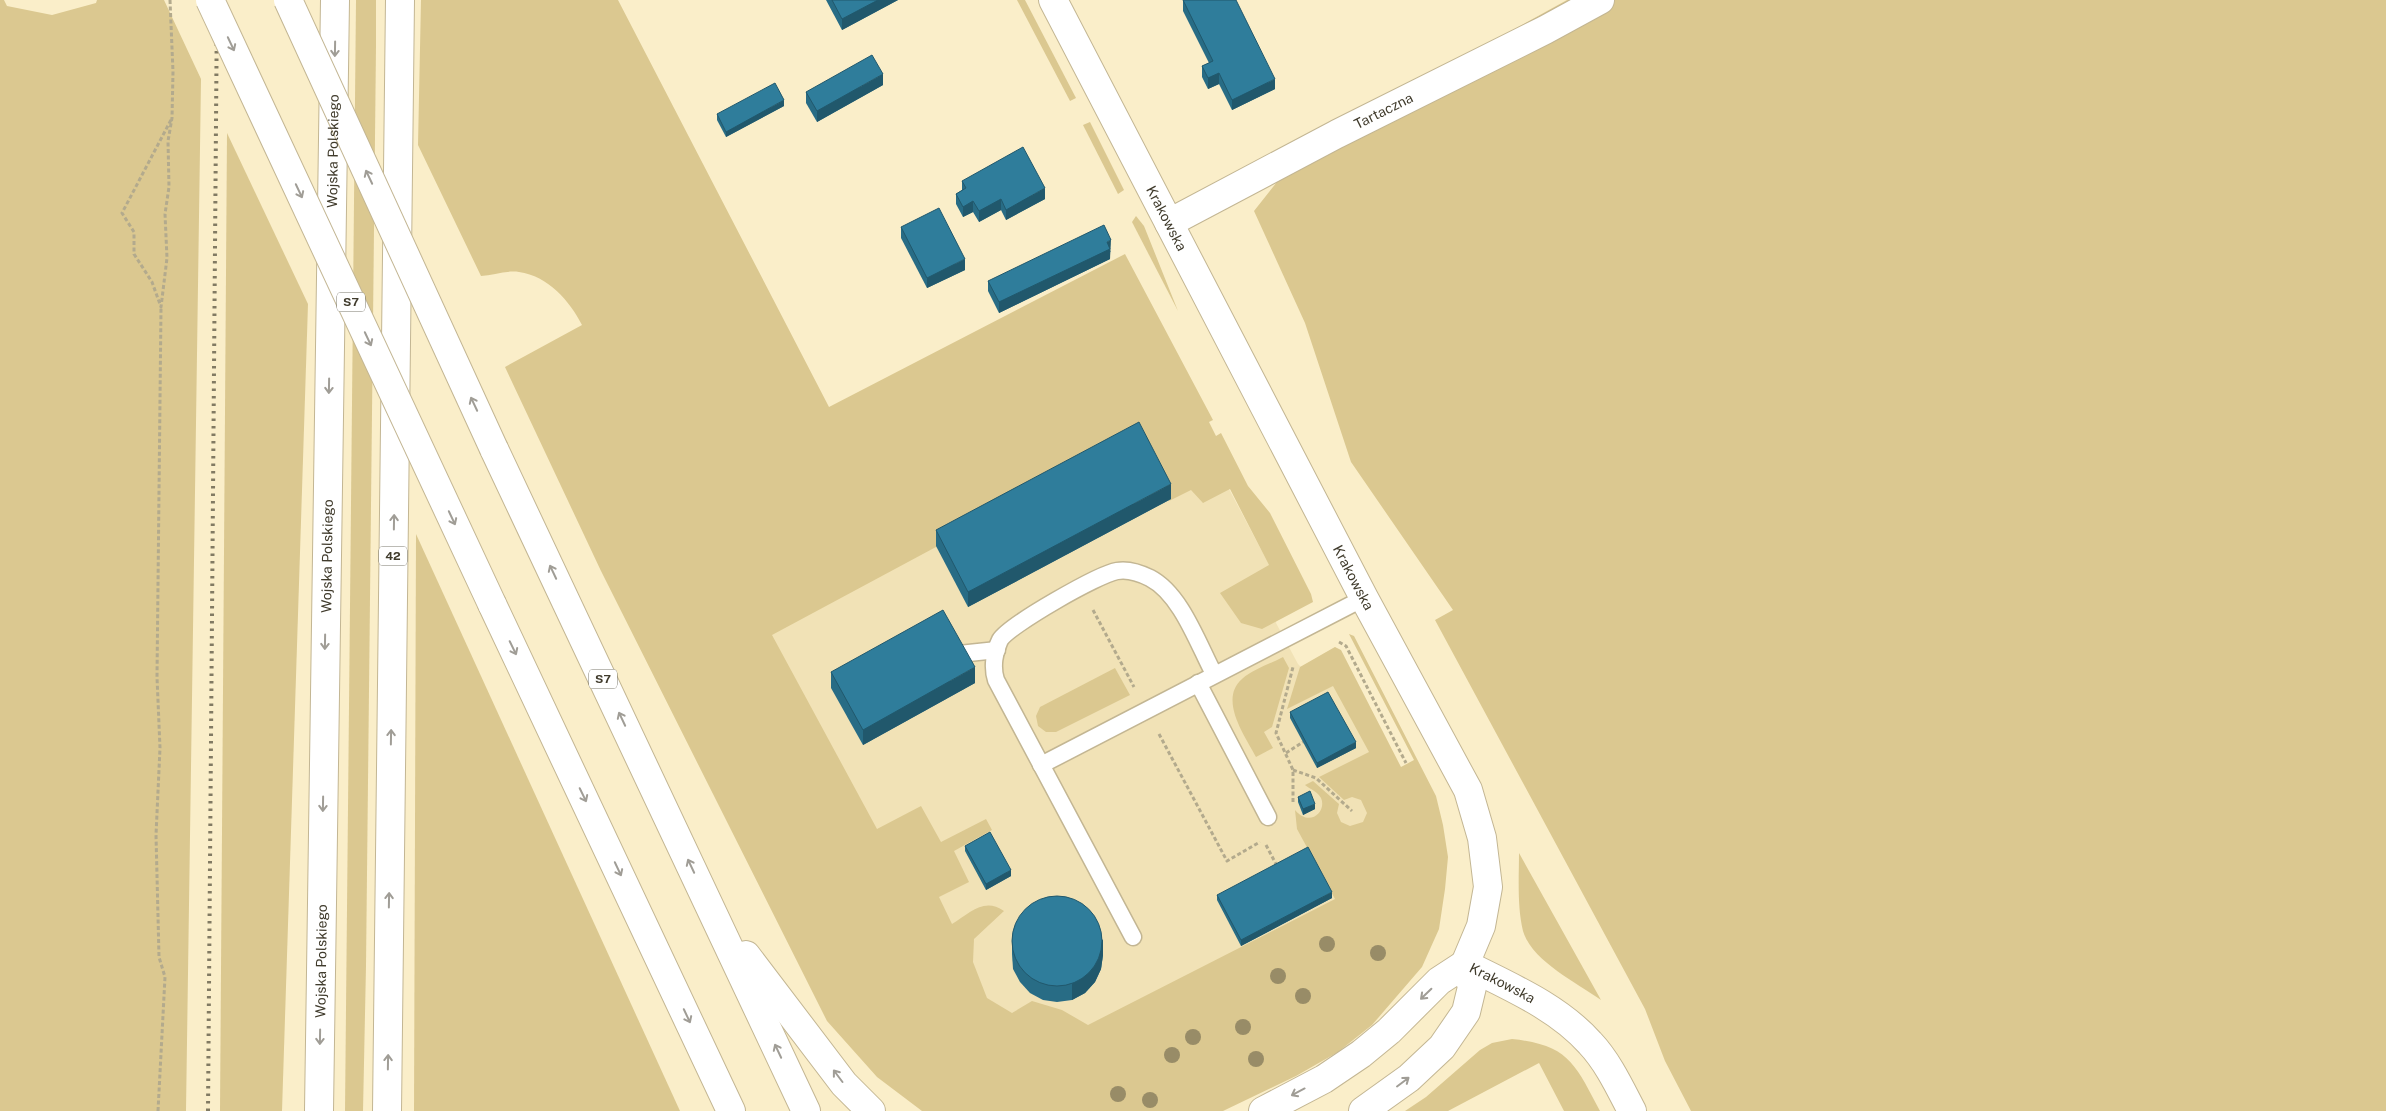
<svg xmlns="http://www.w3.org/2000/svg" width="2386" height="1111" font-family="'Public Sans',sans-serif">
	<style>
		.built { fill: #f1e2b6 }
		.green { fill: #dbc890 }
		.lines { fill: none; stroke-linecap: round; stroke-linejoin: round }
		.lane-casing { stroke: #c3b693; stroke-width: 19 }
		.street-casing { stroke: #c3b693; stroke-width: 30 }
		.secondary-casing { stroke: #c3b693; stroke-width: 30 }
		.primary-casing { stroke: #c3b693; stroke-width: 30 }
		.highway-casing { stroke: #c3b693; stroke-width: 30 }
		.path { stroke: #b3aa8d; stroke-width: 3; stroke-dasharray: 4 2.5; stroke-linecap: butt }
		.lane { stroke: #fff; stroke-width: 16 }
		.street { stroke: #fff; stroke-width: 28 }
		.secondary { stroke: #fff; stroke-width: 28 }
		.primary { stroke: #fff; stroke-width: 28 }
		.highway { stroke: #fff; stroke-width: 28 }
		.rail { stroke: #817a63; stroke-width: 4; stroke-dasharray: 2.5 5; stroke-linecap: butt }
		.highway-bridge-casing { stroke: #c3b693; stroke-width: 30; stroke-linecap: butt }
		.highway-bridge { stroke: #fff; stroke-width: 28 }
		.tree { fill: #988c67 }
		.wall { fill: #286c85 }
		.shaded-wall { fill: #21586c }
		.building { fill: #2f7d9b; stroke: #21586c }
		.oneway { stroke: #a09d96 }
		.labels { text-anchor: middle; stroke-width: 5; stroke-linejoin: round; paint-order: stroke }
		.shield { fill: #fff; stroke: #79766b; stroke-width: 1 }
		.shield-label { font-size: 12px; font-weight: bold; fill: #403b2c }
		.street-label { font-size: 14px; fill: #403b2c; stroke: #fff }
	</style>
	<rect width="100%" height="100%" fill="#faeec9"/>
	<polygon class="built" points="1177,391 1282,589 1276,623 1298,664 1301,667 1335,647 1402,778 1351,919 996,1101 742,622"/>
	<g class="green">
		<polygon points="0,0 4,0 7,6 52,15 96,3 97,0 164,0 201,79 186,1111 0,1111"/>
		<polygon points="356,0 376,0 376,46 366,966 363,1111 345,1111"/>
		<path d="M 421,0 L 618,0 L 829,407 L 1125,254 L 1213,420 L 1209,422 L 1216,436 L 1221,433 L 1248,486 L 1270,513 L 1311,594 L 1313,602 L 1262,629 L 1241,623 L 1220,593 L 1269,565 L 1230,489 L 1203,503 L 1191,490 L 1169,501 L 1139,438 L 772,635 L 877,829 L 921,806 L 941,842 L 986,819 L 992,830 L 954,851 L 969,882 L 939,897 L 952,924 C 970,913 984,897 1004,911 L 974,939 L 973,962 L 987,998 L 1012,1013 L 1032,1001 L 1062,1010 L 1088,1025 L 1335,899 L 1297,829 L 1295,810 C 1310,828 1327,811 1321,798 C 1318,792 1310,789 1305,785 L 1313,781 L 1339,804 L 1337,813 L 1341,822 L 1350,826 L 1363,822 L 1367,813 L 1361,800 L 1352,797 L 1344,800 L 1319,777 L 1369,752 L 1333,686 L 1287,709 L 1300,667 L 1335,647 L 1341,650 L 1401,767 L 1414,760 L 1349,634 L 1354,636 L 1436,796 L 1443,825 L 1448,857 L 1445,889 L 1439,929 L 1422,967 L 1372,1025 L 1338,1052 L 1296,1076 L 1223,1111 L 922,1111 L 877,1077 L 827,1021 L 601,571 L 505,367 L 582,325 C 570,301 548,276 519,272 C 508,270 493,275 481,276 L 418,145 Z"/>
		<polygon points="1017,0 1025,0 1076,98 1070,101"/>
		<polygon points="1567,0 2386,0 2386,1111 1691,1111 1665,1061 1645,1009 1435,620 1453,610 1351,462 1305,323 1254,211 1300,153 1419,82"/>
		<polygon points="1090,122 1124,190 1118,194 1083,125"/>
		<polygon points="227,133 308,304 282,1111 220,1111"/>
		<polygon points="1136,216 1144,226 1178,311 1132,222"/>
		<polygon points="416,534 680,1111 414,1111"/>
		<path d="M 1283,657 L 1289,668 L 1272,727 L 1264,732 L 1273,748 L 1256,757 C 1246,737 1218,700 1242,679 C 1253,669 1270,664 1283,657 Z"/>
		<polygon points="1115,668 1130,695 1056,732 1046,732 1038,726 1036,716 1040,707"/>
		<path d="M 1519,853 L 1601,1000 C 1576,982 1532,961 1523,931 C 1517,906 1519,878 1519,853 Z"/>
		<path d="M 1512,1039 C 1569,1045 1575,1064 1600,1111 L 1564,1111 L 1539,1063 L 1448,1111 L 1405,1111 L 1426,1097 L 1480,1050 L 1492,1043 Z"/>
	</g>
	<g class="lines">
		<g class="lane-casing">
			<g id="lane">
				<polyline points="959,654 997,650"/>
				<polyline points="1198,683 1268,817"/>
				<polyline points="1041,765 1364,598"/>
				<path d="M 1133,937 L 996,680 C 992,668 994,652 1000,640 C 1009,625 1099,574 1117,571 C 1128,569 1140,573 1150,578 C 1181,594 1198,644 1214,674"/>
			</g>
		</g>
		<g class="street-casing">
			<g id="street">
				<path id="s1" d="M 1169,223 L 1337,134 L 1545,30 L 1600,0"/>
			</g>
		</g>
		<g class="secondary-casing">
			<g id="secondary">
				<path id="s2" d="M 1465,964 C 1508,986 1557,1006 1590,1043 C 1608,1062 1620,1088 1632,1111"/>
			</g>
		</g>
		<g class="primary-casing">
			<g id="primary">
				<path id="s3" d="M 1053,0 L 1364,598 L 1468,790 L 1482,838 L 1488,887 L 1481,926 L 1465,964"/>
				<path id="s4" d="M 319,1111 L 335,0"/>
				<polyline points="387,1111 400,0"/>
			</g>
		</g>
		<g class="highway-casing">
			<g id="highway">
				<polyline points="494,449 806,1111"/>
				<polyline points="492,604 731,1111"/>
				<polyline points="746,955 844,1084 871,1111"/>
				<polyline points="1263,1111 1324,1079 1361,1054 1389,1031 1439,981 1465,964 1472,987 1466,1012 1442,1047 1409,1078 1363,1111"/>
			</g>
		</g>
		<g class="path">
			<polyline points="170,0 173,72 172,118 168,141 169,187 165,214 167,258 161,307 152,282 134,254 134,232 122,213 172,118"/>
			<polyline points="1093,610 1134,687"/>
			<polyline points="1339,642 1346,646 1406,763"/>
			<polyline points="1159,734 1227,861 1260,842"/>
			<polyline points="1286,753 1303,742"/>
			<polyline points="1293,770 1316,778 1352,811"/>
			<polyline points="1293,802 1293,770 1276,733 1293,667"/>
			<polyline points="1266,845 1277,866"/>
			<polyline points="158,1111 165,977 159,957 156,835 160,748 157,677 161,307"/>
		</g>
		<use href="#lane" class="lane"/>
		<use href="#street" class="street"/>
		<use href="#secondary" class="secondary"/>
		<use href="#primary" class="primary"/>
		<use href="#highway" class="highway"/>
		<polyline class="rail" points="208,1111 217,0"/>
		<g class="highway-bridge-casing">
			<g id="highway-bridge">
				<polyline points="210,0 492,604"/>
				<polyline points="288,0 494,449"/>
			</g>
		</g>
		<use href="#highway-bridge" class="highway-bridge"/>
	</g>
	<g class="tree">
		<circle cx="1327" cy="944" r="8"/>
		<circle cx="1378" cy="953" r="8"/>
		<circle cx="1278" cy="976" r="8"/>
		<circle cx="1303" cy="996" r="8"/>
		<circle cx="1243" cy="1027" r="8"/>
		<circle cx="1193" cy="1037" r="8"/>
		<circle cx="1172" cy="1055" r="8"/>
		<circle cx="1256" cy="1059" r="8"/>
		<circle cx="1118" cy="1094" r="8"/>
		<circle cx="1150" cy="1100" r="8"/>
	</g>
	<g class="wall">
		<polygon points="826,0 898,0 842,30"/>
		<polygon points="1183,0 1275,89 1232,110 1219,84 1208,89 1202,77 1202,66 1209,63 1183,11"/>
		<polygon points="883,85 817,122 806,103 806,92"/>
		<polygon points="784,106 726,137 717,120 717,114"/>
		<polygon points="962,181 1045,199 1006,220 1001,210 979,222 973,212 963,217 956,204 956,194 962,190"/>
		<polygon points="901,227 965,270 927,288 901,238"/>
		<polygon points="1111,251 1110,252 1110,259 999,313 988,291 988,281"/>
		<polygon points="1171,499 968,607 936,546 936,530"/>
		<polygon points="831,672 975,683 863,745 831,688"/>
		<polygon points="1290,712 1356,748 1317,768 1290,718"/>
		<polygon points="1298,797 1315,809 1303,815 1298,802"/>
		<polygon points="965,846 1011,876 986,890 965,851"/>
		<polygon points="1217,895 1332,898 1241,946 1217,900"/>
		<polygon points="1012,938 1103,955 1101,969 1095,982 1085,993 1072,1000 1057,1002 1043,1000 1030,993 1020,982 1013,969 1012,954"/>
	</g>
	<g class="shaded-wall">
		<polygon points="878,0 898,0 842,30 842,19"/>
		<polygon points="1219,73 1219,84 1208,89 1208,78"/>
		<polygon points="883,74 883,85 817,122 817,111"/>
		<polygon points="1275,79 1275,89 1232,110 1232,100"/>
		<polygon points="784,100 784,106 726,137 726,132"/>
		<polygon points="1045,188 1045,199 1006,220 1006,210"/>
		<polygon points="1001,199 1001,210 979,222 979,211"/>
		<polygon points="973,201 973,212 963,217 963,207"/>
		<polygon points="1111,240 1110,259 999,313 999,302"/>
		<polygon points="965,259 965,270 927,288 927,278"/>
		<polygon points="1171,484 1171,499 968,607 968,592"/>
		<polygon points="975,667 975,683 863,745 863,730"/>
		<polygon points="1356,742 1356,748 1317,768 1317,763"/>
		<polygon points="1315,804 1315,809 1303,815 1303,809"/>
		<polygon points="1011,870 1011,876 986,890 986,884"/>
		<polygon points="1332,892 1332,898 1241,946 1241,940"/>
		<polygon points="1103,939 1103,955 1101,969 1095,982 1085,993 1072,1000 1072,984"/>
	</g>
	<g class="building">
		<polygon points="832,0 878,0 842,19"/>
		<polygon points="1183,0 1236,0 1275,79 1232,100 1219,73 1208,78 1202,66 1213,61"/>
		<polygon points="872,55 883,74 817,111 806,92"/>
		<polygon points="775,83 784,100 726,132 717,114"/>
		<polygon points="1023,147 1045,188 1006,210 1001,199 979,211 973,201 963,207 956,194 966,188 962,181"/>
		<polygon points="939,208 965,259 927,278 901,227"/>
		<polygon points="1104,225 1111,240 1107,242 1110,249 999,302 988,281"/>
		<polygon points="1139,422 1171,484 968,592 936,530"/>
		<polygon points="943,610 975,667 863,730 831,672"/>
		<polygon points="1328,692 1356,742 1317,763 1290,712"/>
		<polygon points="1310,791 1315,804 1303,809 1298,797"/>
		<polygon points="990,832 1011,870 986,884 965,846"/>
		<polygon points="1308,847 1332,892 1241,940 1217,895"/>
		<circle cx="1057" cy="941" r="45"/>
	</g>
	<defs><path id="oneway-shaft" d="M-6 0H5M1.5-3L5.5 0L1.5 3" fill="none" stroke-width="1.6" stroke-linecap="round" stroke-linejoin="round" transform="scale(1.25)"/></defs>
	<g class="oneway">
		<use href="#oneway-shaft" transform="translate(231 44) rotate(65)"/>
		<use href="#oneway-shaft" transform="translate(335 49) rotate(91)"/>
		<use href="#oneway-shaft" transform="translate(369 177) rotate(-115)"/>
		<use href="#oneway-shaft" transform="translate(299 191) rotate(65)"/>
		<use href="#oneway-shaft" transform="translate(368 339) rotate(65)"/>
		<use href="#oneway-shaft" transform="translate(329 386) rotate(91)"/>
		<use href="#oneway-shaft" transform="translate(474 404) rotate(-115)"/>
		<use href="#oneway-shaft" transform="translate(452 518) rotate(65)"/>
		<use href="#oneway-shaft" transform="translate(394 522) rotate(-89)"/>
		<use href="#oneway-shaft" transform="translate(553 572) rotate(-115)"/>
		<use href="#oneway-shaft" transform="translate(325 642) rotate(91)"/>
		<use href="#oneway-shaft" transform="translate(513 648) rotate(64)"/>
		<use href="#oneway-shaft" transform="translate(622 719) rotate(-115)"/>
		<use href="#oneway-shaft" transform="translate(391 737) rotate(-89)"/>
		<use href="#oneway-shaft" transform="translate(583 795) rotate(64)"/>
		<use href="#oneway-shaft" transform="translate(323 804) rotate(91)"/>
		<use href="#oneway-shaft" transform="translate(691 866) rotate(-115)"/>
		<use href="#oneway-shaft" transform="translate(618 869) rotate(65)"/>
		<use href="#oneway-shaft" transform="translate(389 900) rotate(-89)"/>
		<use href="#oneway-shaft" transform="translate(1426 994) rotate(136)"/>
		<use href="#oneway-shaft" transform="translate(687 1016) rotate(65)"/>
		<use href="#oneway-shaft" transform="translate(320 1037) rotate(91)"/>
		<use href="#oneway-shaft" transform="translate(778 1051) rotate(-115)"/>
		<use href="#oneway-shaft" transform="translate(388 1062) rotate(-89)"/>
		<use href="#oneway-shaft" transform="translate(838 1076) rotate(-127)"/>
		<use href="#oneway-shaft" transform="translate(1403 1082) rotate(-37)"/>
		<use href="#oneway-shaft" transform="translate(1298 1092) rotate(152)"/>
	</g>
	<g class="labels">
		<g class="shield">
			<rect x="337" y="292.5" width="28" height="19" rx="4"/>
			<rect x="379" y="546.5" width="28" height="19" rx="4"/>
			<rect x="589" y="669.5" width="28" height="19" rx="4"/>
		</g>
		<g class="shield-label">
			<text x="351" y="306">S7</text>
			<text x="393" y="560">42</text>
			<text x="603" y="683">S7</text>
		</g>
		<g class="street-label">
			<text dy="5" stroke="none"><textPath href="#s1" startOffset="242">Tartaczna</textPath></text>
			<text dy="5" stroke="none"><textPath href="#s4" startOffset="960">Wojska Polskiego</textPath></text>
			<text dy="5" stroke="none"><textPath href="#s3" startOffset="246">Krakowska</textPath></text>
			<text dy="5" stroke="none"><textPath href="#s4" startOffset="555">Wojska Polskiego</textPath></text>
			<text dy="5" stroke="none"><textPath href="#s3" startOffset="651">Krakowska</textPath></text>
			<text dy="5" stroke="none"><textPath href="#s4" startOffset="150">Wojska Polskiego</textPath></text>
			<text dy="5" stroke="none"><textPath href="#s2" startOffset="42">Krakowska</textPath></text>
		</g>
	</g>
</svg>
